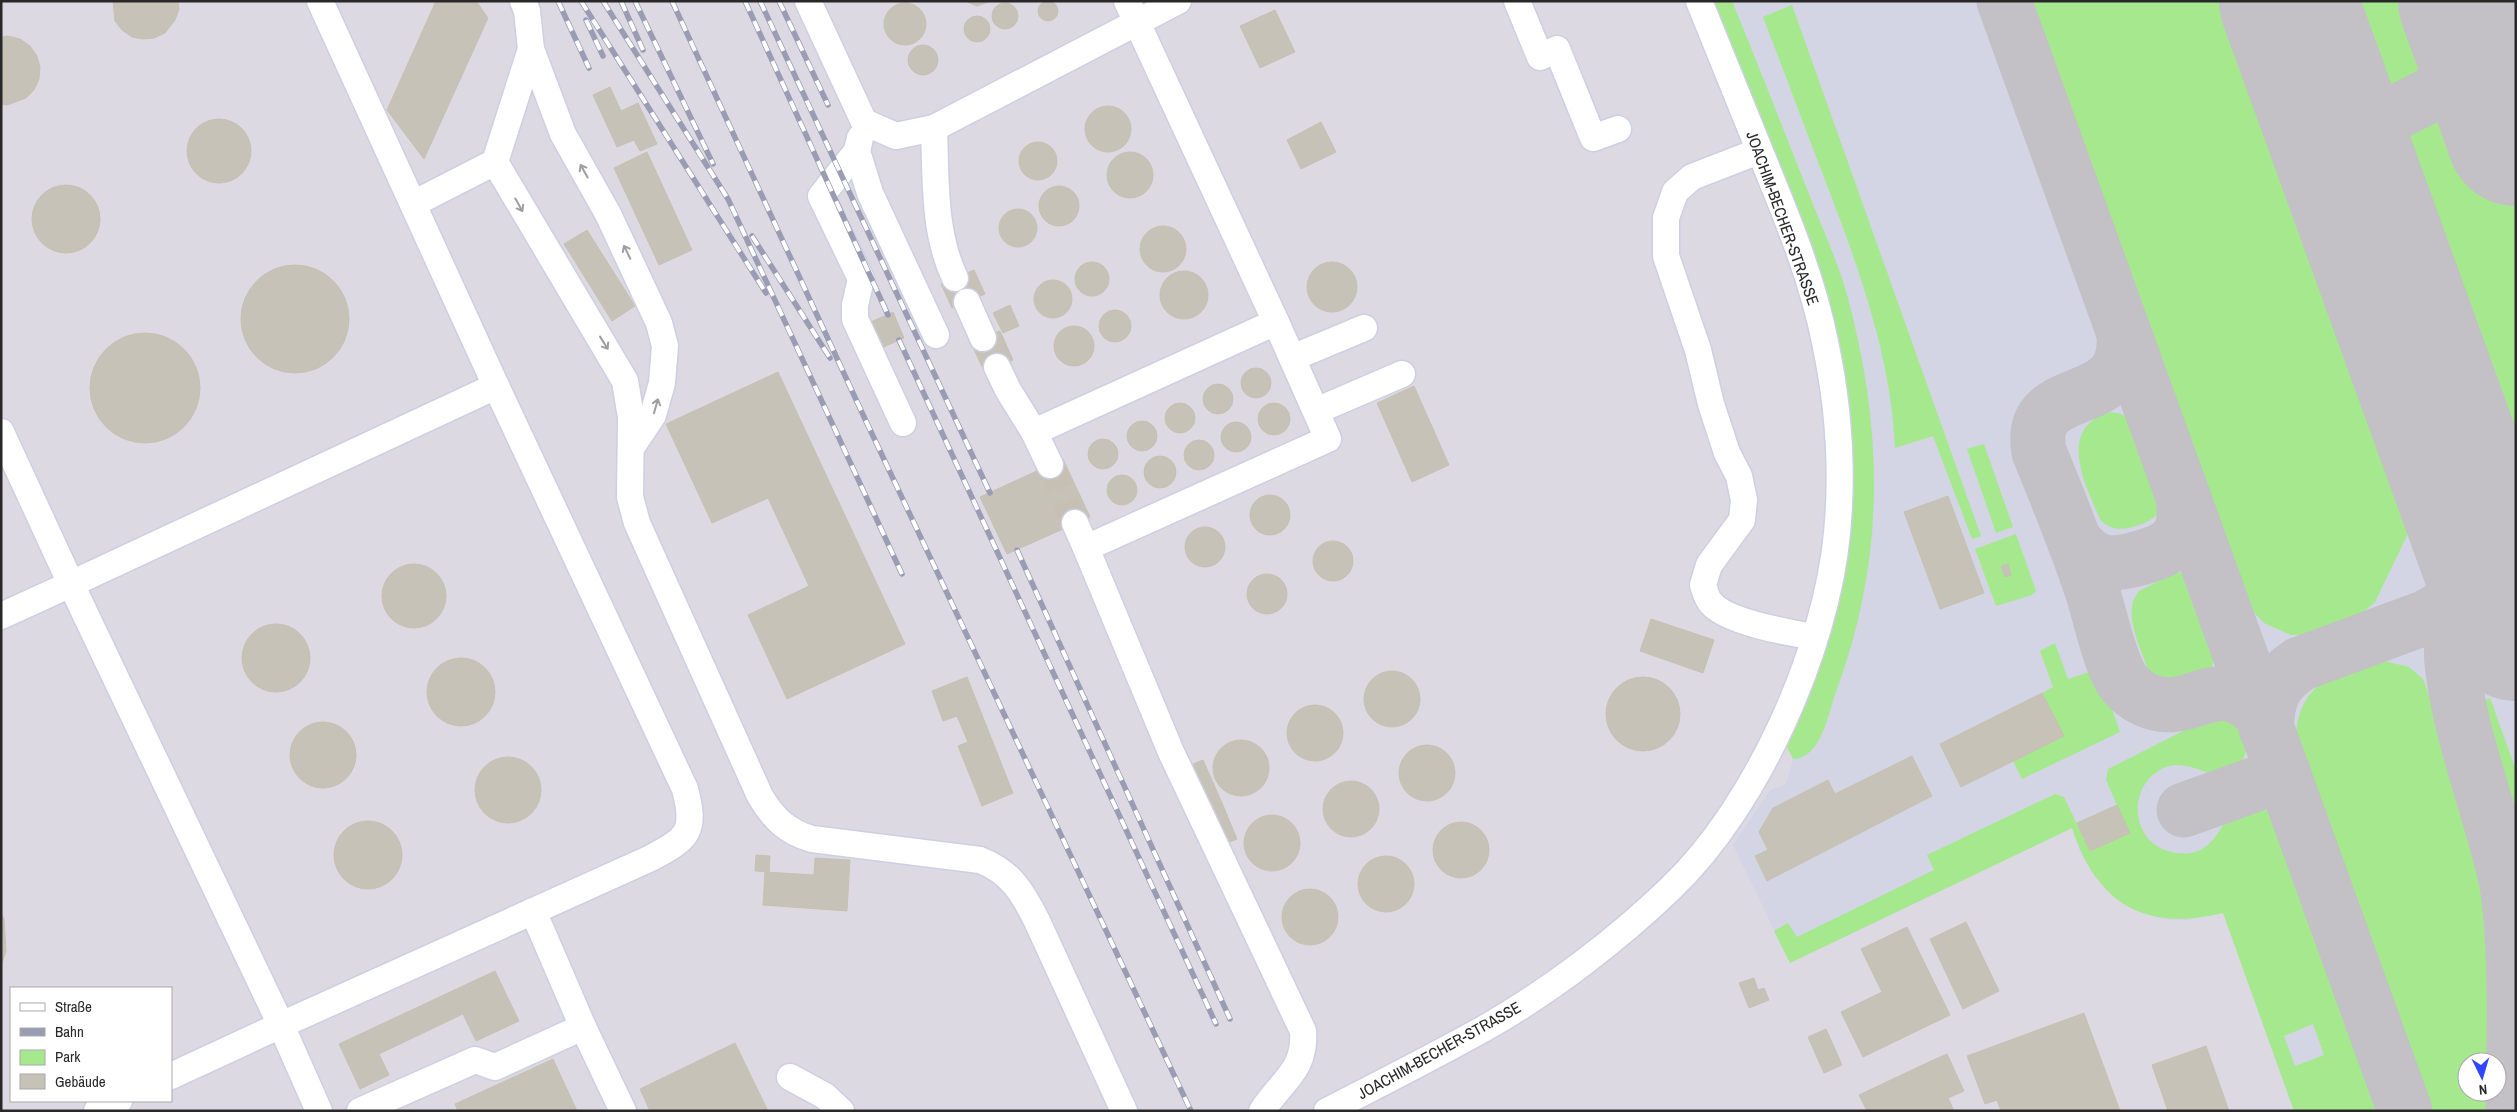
<svg xmlns="http://www.w3.org/2000/svg" width="2517" height="1112" font-family="'Archivo Narrow',sans-serif">
	<style>
		.industrial { fill: #ddd9e3; fill-rule: evenodd }
		.airport { fill: #d3d5e4; fill-rule: evenodd }
		.green { fill: #a5e88e; fill-rule: evenodd }
		.lines { fill: none; stroke-linecap: round; stroke-linejoin: round }
		.taxiway { stroke: #c3c0c6; stroke-width: 55 }
		.runway { stroke: #c3c0c6; stroke-width: 138 }
		.building { fill: #c7c2b8; stroke: #c7c1b1 }
		.minor-tunnel { stroke: #c5bfb4; stroke-width: 26; stroke-dasharray: 26 13; stroke-linecap: butt }
		.minor-casing { stroke: #cdcfe3; stroke-width: 29 }
		.minor { stroke: #fff; stroke-width: 26 }
		.rail-casing { stroke: #9a9cb4; stroke-width: 5.5 }
		.rail { stroke: #fff; stroke-width: 4; stroke-dasharray: 11; stroke-linecap: butt }
		.oneway { stroke: #9e9e9e }
		.labels { text-anchor: middle; stroke-width: 5; stroke-linejoin: round; paint-order: stroke }
		.street-label { font-size: 16px; fill: #282828; stroke: #fff }
	</style>
	<rect width="100%" height="100%" fill="#ece5d7"/>
	<path class="industrial" d="M 1,1 L 2516,1 L 2516,1111 L 1,1111 ZM 11,988 L 171,988 L 171,1101 L 11,1101 ZM 2467,1062 L 2497,1062 L 2497,1092 L 2467,1092 Z"/>
	<path class="airport" d="M 1726,1 L 2516,1 L 2516,1111 L 2294,1111 L 2223,913 L 2188,920 L 2161,919 L 2123,904 L 2094,876 L 2079,850 L 2072,828 L 1790,963 L 1733,845 L 1770,790 L 1786,784 L 1860,522 ZM 2467,1062 L 2497,1062 L 2497,1092 L 2467,1092 Z"/>
	<g class="green">
		<path d="M 1712,1 L 1732,1 C 1758,64 1782,126 1807,189 C 1820,223 1836,257 1846,291 C 1884,429 1886,557 1836,692 C 1828,713 1822,758 1793,759 L 1786,745 L 1849,444 Z"/>
		<polygon points="2022,1 2238,1 2423,513 2415,519 2375,602 2355,619 2310,635 2291,635 2264,623 2237,595"/>
		<polygon points="2337,1 2516,1 2516,39 2391,102 2378,101 2371,94"/>
		<path d="M 1792,5 L 1981,536 L 1972,539 L 1933,436 L 1895,448 C 1891,355 1858,266 1825,180 C 1804,126 1784,71 1763,17 Z"/>
		<path d="M 2516,68 L 2516,495 L 2390,145 C 2389,135 2390,131 2399,125 Z"/>
		<path d="M 2110,412 C 2119,413 2128,415 2134,422 C 2147,436 2161,474 2164,493 C 2165,498 2162,507 2159,511 C 2154,520 2143,524 2133,527 C 2121,530 2112,530 2101,521 C 2086,486 2055,429 2110,412 Z"/>
		<polygon points="1984,444 2013,527 1996,533 1967,449"/>
		<polygon points="2016,534 2036,591 2032,595 1996,606 1975,549"/>
		<path d="M 2177,572 L 2187,574 L 2195,582 C 2200,600 2222,653 2211,669 C 2206,675 2190,680 2182,682 C 2169,686 2156,680 2148,670 C 2141,648 2121,611 2139,591 Z"/>
		<polygon points="2055,643 2068,679 2098,669 2120,732 2022,779 2013,761 2063,736 2042,693 2053,687 2040,651"/>
		<path d="M 2384,661 L 2409,667 L 2423,679 L 2483,842 L 2495,894 L 2501,935 L 2502,960 L 2500,1111 L 2422,1111 L 2299,767 C 2285,701 2320,667 2384,661 ZM 2467,1062 L 2497,1062 L 2497,1092 L 2467,1092 Z"/>
		<polygon points="2490,698 2516,770 2516,863 2482,701"/>
		<path d="M 2218,716 C 2234,717 2250,721 2252,739 L 2236,775 C 2211,782 2191,758 2166,767 C 2128,782 2128,839 2168,851 C 2224,867 2220,801 2248,803 C 2259,804 2273,815 2282,820 L 2387,1111 L 2294,1111 L 2223,913 C 2144,932 2097,904 2072,828 L 1790,963 L 1774,931 L 1788,923 L 1797,937 L 1934,870 L 1927,855 L 2055,794 L 2064,797 L 2090,851 L 2129,833 L 2106,780 L 2108,769 L 2211,717 ZM 2313,1024 L 2324,1055 L 2295,1066 L 2284,1036 Z"/>
	</g>
	<g class="lines">
		<g class="taxiway">
			<polyline points="2004,1 2405,1111"/>
			<path d="M 2301,37 L 2337,125 C 2345,130 2352,130 2361,130 L 2516,52"/>
			<polyline points="2361,130 2349,141 2347,148 2374,240"/>
			<path d="M 2124,335 C 2130,417 2025,376 2039,452 C 2058,498 2076,543 2092,590 C 2100,615 2109,660 2122,680 C 2128,689 2140,698 2149,701 C 2194,718 2214,669 2259,711"/>
			<path d="M 2471,511 C 2473,531 2477,555 2470,575 C 2461,605 2449,631 2452,663 C 2460,738 2491,810 2507,884 C 2517,953 2514,1040 2513,1111"/>
			<path d="M 2077,544 C 2097,566 2112,566 2140,558 C 2176,548 2188,536 2183,497"/>
			<path d="M 2427,617 C 2467,611 2491,618 2516,650"/>
			<path d="M 2266,728 C 2268,697 2273,682 2300,664 L 2427,617 L 2448,605 L 2465,587"/>
			<polyline points="2184,810 2284,774"/>
		</g>
		<g class="runway">
			<polyline points="2288,1 2516,632"/>
			<polyline points="2467,1 2516,137"/>
		</g>
	</g>
	<g class="building">
		<polygon points="113,1 178,1 179,9 175,20 165,33 154,38 143,39 132,37 122,30 115,21"/>
		<polygon points="436,1 476,1 488,18 424,159 387,110"/>
		<polygon points="991,1 977,6 965,1"/>
		<circle cx="1048" cy="11" r="10"/>
		<circle cx="1005" cy="16" r="13"/>
		<circle cx="905" cy="24" r="21"/>
		<polygon points="1275,10 1295,52 1260,68 1240,26"/>
		<circle cx="977" cy="29" r="13"/>
		<polygon points="8,36 20,39 30,46 37,56 40,67 39,79 34,90 26,98 7,105 1,104 1,37"/>
		<circle cx="923" cy="60" r="15"/>
		<polygon points="610,87 621,111 638,103 657,144 640,151 634,140 617,147 593,95"/>
		<circle cx="1108" cy="129" r="23"/>
		<circle cx="219" cy="151" r="32"/>
		<polygon points="1321,122 1336,152 1301,169 1287,140"/>
		<circle cx="1038" cy="161" r="19"/>
		<polygon points="647,152 692,250 659,265 614,168"/>
		<circle cx="1130" cy="175" r="23"/>
		<circle cx="66" cy="219" r="34"/>
		<circle cx="1059" cy="206" r="20"/>
		<circle cx="1018" cy="228" r="19"/>
		<circle cx="1163" cy="249" r="23"/>
		<polygon points="587,230 635,306 612,321 564,244"/>
		<circle cx="1332" cy="287" r="25"/>
		<circle cx="1092" cy="279" r="17"/>
		<circle cx="295" cy="319" r="54"/>
		<polygon points="974,270 985,294 952,308 941,284"/>
		<circle cx="1184" cy="295" r="24"/>
		<circle cx="1053" cy="299" r="19"/>
		<polygon points="1010,305 1019,326 1003,333 993,313"/>
		<circle cx="1115" cy="326" r="16"/>
		<polygon points="893,312 904,338 874,351 862,326"/>
		<circle cx="1074" cy="346" r="20"/>
		<polygon points="1000,331 1013,360 985,373 971,343"/>
		<circle cx="145" cy="388" r="55"/>
		<circle cx="1256" cy="383" r="15"/>
		<polygon points="778,372 905,644 787,699 748,615 809,586 768,498 712,523 666,424"/>
		<circle cx="1218" cy="399" r="15"/>
		<polygon points="1414,386 1449,465 1412,482 1377,403"/>
		<circle cx="1180" cy="418" r="15"/>
		<circle cx="1274" cy="419" r="16"/>
		<circle cx="1142" cy="436" r="15"/>
		<circle cx="1236" cy="437" r="15"/>
		<circle cx="1103" cy="454" r="15"/>
		<circle cx="1199" cy="455" r="15"/>
		<circle cx="1160" cy="472" r="16"/>
		<polygon points="1063,459 1090,517 1007,554 980,497"/>
		<circle cx="1122" cy="490" r="15"/>
		<circle cx="1270" cy="515" r="20"/>
		<polygon points="1948,496 1984,593 1940,609 1904,512"/>
		<circle cx="1205" cy="547" r="20"/>
		<circle cx="1333" cy="561" r="20"/>
		<circle cx="414" cy="596" r="32"/>
		<polygon points="2008,564 2011,575 2005,577 2001,566"/>
		<circle cx="1267" cy="594" r="20"/>
		<polygon points="1651,619 1714,640 1703,673 1640,651"/>
		<circle cx="276" cy="658" r="34"/>
		<circle cx="461" cy="692" r="34"/>
		<circle cx="1392" cy="699" r="28"/>
		<polygon points="967,677 1013,793 982,806 958,746 968,742 957,716 943,721 932,691"/>
		<circle cx="1643" cy="714" r="37"/>
		<polygon points="2042,693 2064,736 1961,787 1940,744"/>
		<circle cx="1315" cy="733" r="28"/>
		<circle cx="323" cy="755" r="33"/>
		<circle cx="1241" cy="768" r="28"/>
		<circle cx="1427" cy="773" r="28"/>
		<polygon points="1912,756 1932,796 1767,881 1755,856 1768,850 1759,832 1773,808 1828,780 1835,794"/>
		<circle cx="508" cy="790" r="33"/>
		<polygon points="1203,760 1222,803 1205,810 1186,767"/>
		<circle cx="1351" cy="809" r="28"/>
		<polygon points="1222,803 1237,839 1220,846 1205,810"/>
		<polygon points="2117,805 2130,833 2090,851 2077,823"/>
		<circle cx="1272" cy="843" r="28"/>
		<circle cx="368" cy="855" r="34"/>
		<circle cx="1461" cy="850" r="28"/>
		<polygon points="756,855 770,856 769,872 755,871"/>
		<circle cx="1386" cy="884" r="28"/>
		<polygon points="815,858 850,860 847,911 763,905 765,872 814,875"/>
		<circle cx="1310" cy="917" r="28"/>
		<polygon points="1,912 4,919 6,951 1,966"/>
		<polygon points="1966,922 1999,991 1963,1009 1930,939"/>
		<polygon points="1907,927 1950,1015 1863,1057 1841,1012 1882,992 1861,949"/>
		<polygon points="495,971 519,1021 476,1041 463,1014 379,1054 389,1075 360,1089 339,1044"/>
		<polygon points="1754,978 1758,990 1764,988 1769,1000 1749,1008 1739,983"/>
		<polygon points="2084,1013 2120,1111 2001,1111 1997,1100 1985,1104 1967,1056"/>
		<polygon points="1826,1029 1842,1065 1824,1073 1808,1037"/>
		<polygon points="735,1043 768,1111 650,1111 640,1089"/>
		<polygon points="2206,1046 2229,1111 2168,1111 2152,1065"/>
		<polygon points="1947,1054 1964,1091 1948,1098 1931,1061"/>
		<polygon points="553,1059 577,1111 458,1111 455,1104"/>
		<polygon points="1931,1061 1954,1111 1867,1111 1859,1095"/>
	</g>
	<g class="lines">
		<polyline class="minor-tunnel" points="1050,465 1075,523"/>
		<g class="minor-casing">
			<g id="minor">
				<polyline points="523,1 527,11 531,49 563,134 608,214 659,323 665,346 662,383 653,415 631,448"/>
				<polyline points="808,1 864,122 896,136 934,128 1178,1"/>
				<polyline points="1517,1 1540,57 1557,49 1593,138 1618,129"/>
				<path d="M 934,128 C 936,178 933,232 955,278"/>
				<polyline points="860,138 857,151 870,193 936,335"/>
				<polyline points="857,151 821,196 861,279 855,305 855,319 903,423"/>
				<path d="M 1759,151 L 1692,177 L 1675,192 L 1666,218 L 1666,256 L 1698,350 L 1711,404 L 1727,453 L 1739,476 L 1744,500 L 1742,520 L 1709,565 L 1703,585 C 1705,591 1707,599 1711,603 C 1726,622 1791,633 1814,637"/>
				<path d="M 495,162 L 625,381 L 631,417 L 630,497 L 637,523 L 760,796 C 773,818 787,832 812,839 L 980,860 C 1011,872 1023,893 1037,921 L 1124,1111"/>
				<polyline points="413,204 495,162 531,49"/>
				<polyline points="967,302 983,338"/>
				<polyline points="1292,358 1364,328"/>
				<polyline points="997,367 1008,390 1034,432 1276,322 1127,1"/>
				<polyline points="1316,411 1402,374"/>
				<polyline points="1,432 71,584 1,616"/>
				<polyline points="1034,432 1050,465"/>
				<polyline points="1075,523 1086,548 1328,439 1276,322"/>
				<path d="M 1086,548 L 1171,752 L 1303,1031 C 1306,1071 1281,1081 1262,1111"/>
				<polyline points="533,911 583,1027"/>
				<polyline points="171,1076 281,1025 71,584 496,386"/>
				<polyline points="790,1077 825,1096 841,1111"/>
				<polyline points="97,1111 119,1101"/>
				<path d="M 319,1111 L 281,1025 L 651,858 C 689,838 696,831 685,789 L 496,386 L 320,1"/>
				<polyline points="360,1111 475,1060 495,1067 583,1027 623,1111"/>
				<path d="M 1327,1111 C 1380,1084 1433,1057 1485,1028 C 1550,991 1617,940 1671,888 C 1757,806 1826,650 1837,533 C 1843,471 1838,403 1825,342 C 1812,277 1786,215 1761,154 C 1740,103 1720,52 1699,1"/>
			</g>
		</g>
		<use href="#minor" class="minor"/>
		<g class="rail-casing">
			<g id="rail">
				<polyline points="558,1 589,68"/>
				<polyline points="581,1 766,293"/>
				<polyline points="603,1 728,199 902,574"/>
				<polyline points="621,1 643,50"/>
				<polyline points="635,1 713,164"/>
				<polyline points="672,1 865,419 1191,1111"/>
				<polyline points="745,1 888,315"/>
				<polyline points="760,1 990,493"/>
				<polyline points="779,1 828,105"/>
				<polyline points="586,20 603,56"/>
				<polyline points="752,236 830,358"/>
				<polyline points="899,340 1216,1024"/>
				<polyline points="1017,550 1230,1019"/>
			</g>
		</g>
		<use href="#rail" class="rail"/>
	</g>
	<defs><path id="oneway-shaft" d="M-6 0H5M1.5-3L5.5 0L1.5 3" fill="none" stroke-width="1.6" stroke-linecap="round" stroke-linejoin="round" transform="scale(1.25)"/></defs>
	<g class="oneway">
		<use href="#oneway-shaft" transform="translate(584 171) rotate(-119)"/>
		<use href="#oneway-shaft" transform="translate(519 205) rotate(61)"/>
		<use href="#oneway-shaft" transform="translate(627 252) rotate(-116)"/>
		<use href="#oneway-shaft" transform="translate(604 343) rotate(58)"/>
		<use href="#oneway-shaft" transform="translate(656 406) rotate(-74)"/>
	</g>
	<g class="labels">
		<g class="street-label">
			<text transform="translate(1783 218) rotate(70)" y="6">JOACHIM-BECHER-STRASSE</text>
			<text transform="translate(1439 1050) rotate(-29)" y="6">JOACHIM-BECHER-STRASSE</text>
		</g>
	</g>
	<rect width="2517" height="1112" fill="none" stroke="#282828" stroke-width="5"/>
	<rect x="10" y="987" width="162" height="115" fill="#ffffff" stroke="#a9a9a9"/>
	<rect x="20" y="1003" width="25" height="8" fill="#ffffff" stroke="#a9a9a9"/>
	<text x="55" y="1012" font-size="15" fill="#282828">Straße</text>
	<rect x="20" y="1028" width="25" height="8" fill="#9a9cb4" stroke="#a9a9a9"/>
	<text x="55" y="1037" font-size="15" fill="#282828">Bahn</text>
	<rect x="20" y="1050" width="25" height="15" fill="#a5e88e" stroke="#a9a9a9"/>
	<text x="55" y="1062" font-size="15" fill="#282828">Park</text>
	<rect x="20" y="1074" width="25" height="15" fill="#c7c2b8" stroke="#a9a9a9"/>
	<text x="55" y="1087" font-size="15" fill="#282828">Gebäude</text>
	<g transform="translate(2482 1077) rotate(175)"><circle r="24" fill="#ffffff" stroke="#a9a9a9"/>
	<path d="M0-4L9 19L0 12L-9 19Z" fill="#3146ff"/>
	<text y="-8" font-size="14" font-weight="bold" text-anchor="middle" fill="#282828">N</text>
	</g>
</svg>
